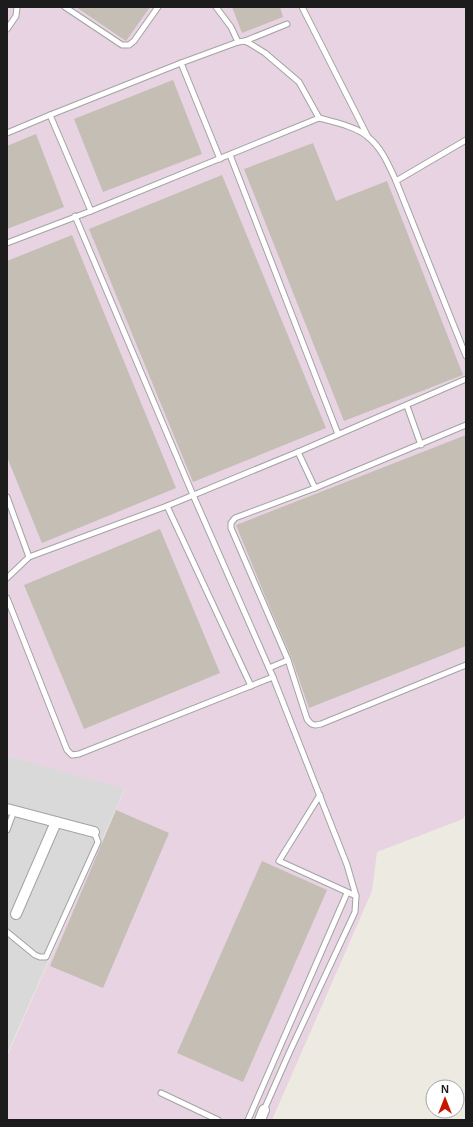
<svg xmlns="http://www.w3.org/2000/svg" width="473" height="1127" font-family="Arial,sans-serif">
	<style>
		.residential { fill: #dad9d9 }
		.industrial { fill: #e7d3e1 }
		.building { fill: #c5beb4 }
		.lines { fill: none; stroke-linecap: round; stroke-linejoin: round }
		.lane-casing { stroke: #a3a3a3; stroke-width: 7 }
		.street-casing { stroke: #a3a3a3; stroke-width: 12 }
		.lane { stroke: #fff; stroke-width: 5 }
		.street { stroke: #fff; stroke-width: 10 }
	</style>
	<rect width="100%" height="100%" fill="#edebe1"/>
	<polygon class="residential" points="7,756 125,788 7,1054"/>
	<polygon class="industrial" points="7,7 466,7 466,814 463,819 377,852 372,891 272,1120 7,1120 7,1056 125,789 7,756"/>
	<g class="building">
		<polygon points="76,7 150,7 126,41"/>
		<polygon points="232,7 280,7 283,17 242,33"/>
		<polygon points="173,80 202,154 103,192 74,119"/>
		<polygon points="36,134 64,207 7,229 7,146"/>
		<polygon points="313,143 336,201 387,181 463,375 344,421 244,169"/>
		<polygon points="222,175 326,428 193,482 89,229"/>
		<polygon points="72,235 176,488 42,543 7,457 7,261"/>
		<polygon points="466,435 466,646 309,708 292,659 265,596 236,525"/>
		<polygon points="160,529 220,673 84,729 24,585"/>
		<polygon points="116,810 169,833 103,988 50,966"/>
		<polygon points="262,861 327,890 243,1082 177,1053"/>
	</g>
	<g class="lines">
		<g class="lane-casing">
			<g id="lane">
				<polyline points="65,7 122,45 129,45 134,41 158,7"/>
				<polyline points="216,7 231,27 238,42"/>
				<polyline points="302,7 368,137"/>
				<polyline points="7,29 16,16 17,7"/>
				<polyline points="245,41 287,24"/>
				<polyline points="181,63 220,159"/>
				<polyline points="7,133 50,115"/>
				<polyline points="230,155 338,434"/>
				<polyline points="396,181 466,140"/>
				<polyline points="91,211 50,115 181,63 238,42 245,41 249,43 265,53 299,82 319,118"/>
				<polyline points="75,216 193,495 273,677 347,865 356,896 355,912 290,1051 264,1110"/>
				<path d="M 7,243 L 91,211 L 319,118 C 334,122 357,127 368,137 C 382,148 389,166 396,181 L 466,356"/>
				<polyline points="407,406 421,445"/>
				<path d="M 466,425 L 315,488 L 235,518 L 231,523 L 231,528 L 288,660 L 307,719 C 311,725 314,726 321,724 L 466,665"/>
				<polyline points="298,452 315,488"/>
				<polyline points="7,497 29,557"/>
				<polyline points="167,506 251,686"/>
				<polyline points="7,578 29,557 167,506 298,452 466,379"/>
				<polyline points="7,598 67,750 72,755 79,754 273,677"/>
				<polyline points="269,668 288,660"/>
				<polyline points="320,795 279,861 356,896"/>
				<polyline points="7,830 14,811"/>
				<polyline points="7,932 35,955 40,957 46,957 98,842 94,832"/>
				<polyline points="161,1093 218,1120"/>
				<polyline points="248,1120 347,893"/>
			</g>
		</g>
		<g class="street-casing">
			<g id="street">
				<polyline points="7,809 94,832"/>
				<polyline points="16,914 56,822"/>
				<polyline points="260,1120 264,1110"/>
			</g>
		</g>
		<use href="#lane" class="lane"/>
		<use href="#street" class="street"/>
	</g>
	<rect width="473" height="1127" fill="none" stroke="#1c1c1c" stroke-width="16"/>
	<g transform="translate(445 1099)"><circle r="19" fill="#ffffff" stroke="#a4a4a4"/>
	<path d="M0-3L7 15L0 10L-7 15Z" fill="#c71600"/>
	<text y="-6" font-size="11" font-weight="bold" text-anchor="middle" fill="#1c1c1c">N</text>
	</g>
</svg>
